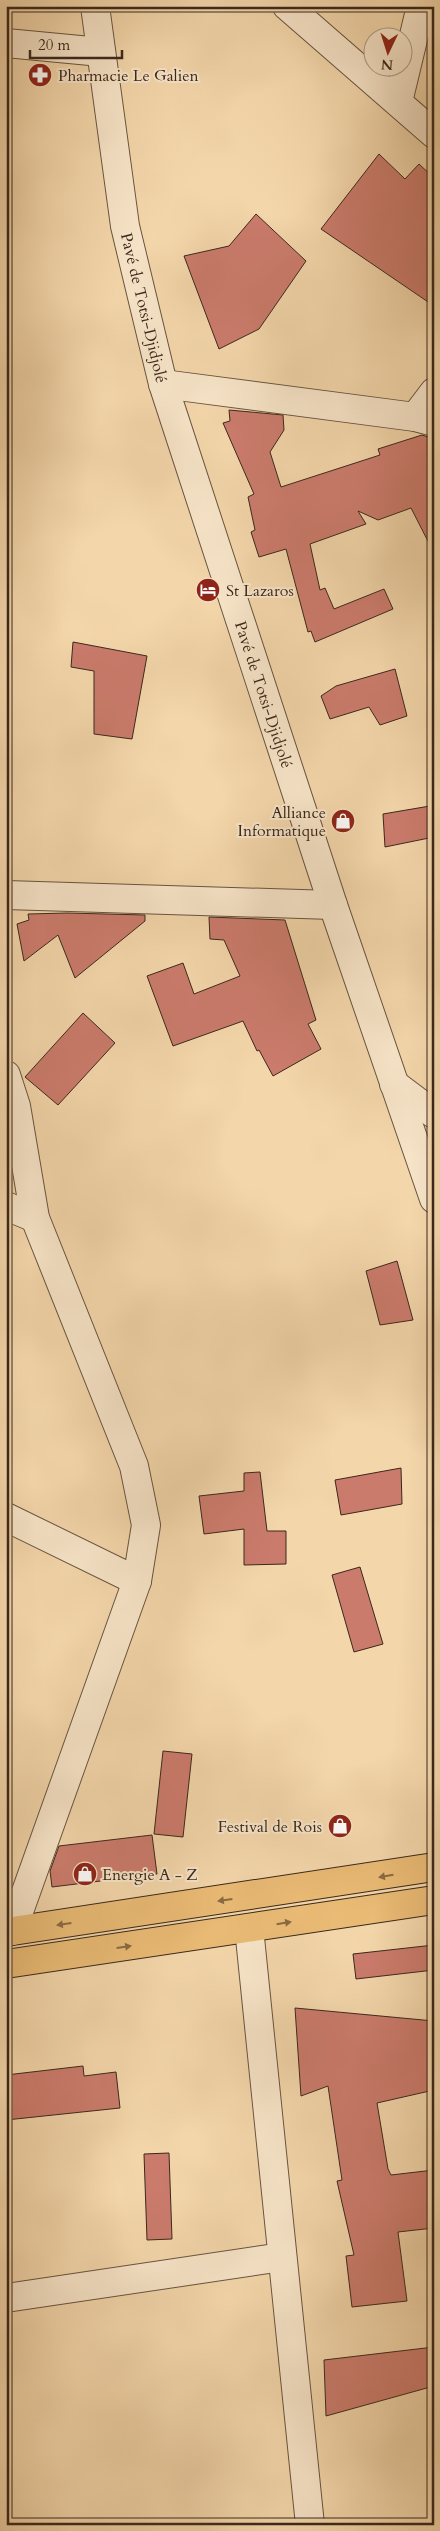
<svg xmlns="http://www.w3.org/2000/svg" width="440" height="2531" font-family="Cardo,serif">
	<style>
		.building { fill: #cb7b6c; stroke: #3a281c }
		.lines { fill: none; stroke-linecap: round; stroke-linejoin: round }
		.minor-casing { stroke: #685440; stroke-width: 30 }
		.major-casing { stroke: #3a281c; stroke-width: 30 }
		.minor { stroke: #f7e4c8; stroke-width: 28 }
		.major { stroke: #eabb75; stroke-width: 28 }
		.oneway { fill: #896a44 }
		.labels { text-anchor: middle; stroke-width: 4; stroke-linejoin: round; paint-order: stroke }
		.poi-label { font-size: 16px; fill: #3a281c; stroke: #f7e4c8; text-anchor: start }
		.street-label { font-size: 16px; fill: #3a281c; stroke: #f7e4c8 }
	</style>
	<rect width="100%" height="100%" fill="#f3d6aa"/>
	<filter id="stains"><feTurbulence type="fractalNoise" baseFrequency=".004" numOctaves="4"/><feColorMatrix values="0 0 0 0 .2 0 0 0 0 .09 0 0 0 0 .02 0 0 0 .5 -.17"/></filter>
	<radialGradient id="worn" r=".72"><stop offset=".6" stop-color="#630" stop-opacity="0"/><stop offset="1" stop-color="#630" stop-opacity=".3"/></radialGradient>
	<g class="building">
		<polygon points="379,154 405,179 419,164 434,178 434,306 321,229"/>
		<polygon points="256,214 306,261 259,329 219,349 184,256 229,246"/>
		<polygon points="229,410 283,415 284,430 270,452 281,487 380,455 378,449 422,435 428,437 434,452 434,553 411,508 378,520 358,511 366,524 310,544 320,590 325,588 334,609 384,589 393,609 315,642 311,631 308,632 286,549 259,557 251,532 255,530 248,497 254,494 223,423 230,421"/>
		<polygon points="73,642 147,656 132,739 94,734 94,671 71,667"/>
		<polygon points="395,669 407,716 380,725 369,707 330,719 321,696 336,686"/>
		<polygon points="430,806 434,837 385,847 383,814"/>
		<polygon points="67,913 145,915 145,921 75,978 58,935 24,961 17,924 29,920 28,914"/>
		<polygon points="209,917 285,920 316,1020 308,1024 321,1049 273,1076 259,1050 257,1051 243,1021 173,1046 147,976 183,963 194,994 240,976 224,940 210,939"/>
		<polygon points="83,1013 115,1043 58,1105 25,1077"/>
		<polygon points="397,1261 413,1320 380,1325 366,1271"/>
		<polygon points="401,1468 402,1504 341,1515 335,1480"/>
		<polygon points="260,1472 267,1531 286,1531 286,1564 244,1565 244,1529 204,1534 199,1496 244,1491 244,1473"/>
		<polygon points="360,1567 383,1644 354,1652 332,1575"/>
		<polygon points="163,1751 192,1754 183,1837 154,1834"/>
		<polygon points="152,1835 157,1874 52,1887 50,1871 59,1846"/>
		<polygon points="434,1945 434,1970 356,1979 353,1954"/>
		<polygon points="295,2008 434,2021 434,2090 377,2103 388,2169 391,2175 434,2170 434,2228 398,2232 407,2301 352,2307 346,2256 354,2255 337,2181 342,2180 328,2086 301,2096"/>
		<polygon points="83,2066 84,2076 116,2072 120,2108 6,2120 6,2075"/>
		<polygon points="169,2153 172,2239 147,2240 144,2154"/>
		<polygon points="434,2347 434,2386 326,2416 324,2360"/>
	</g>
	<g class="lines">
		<g class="minor-casing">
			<g id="minor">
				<path id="s1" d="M 95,6 L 125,226 L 163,384 L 333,905 L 434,1199"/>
				<polyline points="287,6 434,134"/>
				<polyline points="6,43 101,52"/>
				<polyline points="398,102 421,6"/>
				<polyline points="163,384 415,417 434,422"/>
				<polyline points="415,417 434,392"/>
				<polyline points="6,895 333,905"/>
				<polyline points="6,1075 16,1106 35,1218 134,1466 146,1525 137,1581 12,1931"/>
				<polyline points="394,1084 434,1114"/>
				<polyline points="6,1206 35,1218"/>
				<polyline points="6,1517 137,1581"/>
				<polyline points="249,1928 310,2525"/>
				<polyline points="6,2298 282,2257"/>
			</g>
		</g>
		<g class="major-casing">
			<g id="major">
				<polyline points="6,1932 434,1867"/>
				<polyline points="6,1964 434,1900"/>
			</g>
		</g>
		<use href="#minor" class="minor"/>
		<use href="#major" class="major"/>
	</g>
	<defs><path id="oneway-solid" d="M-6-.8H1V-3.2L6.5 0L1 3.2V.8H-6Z" transform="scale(1.25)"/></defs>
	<g class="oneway">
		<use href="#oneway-solid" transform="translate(386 1876) rotate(170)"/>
		<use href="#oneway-solid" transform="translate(225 1900) rotate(172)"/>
		<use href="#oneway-solid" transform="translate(284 1923) rotate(-9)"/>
		<use href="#oneway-solid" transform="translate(64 1924) rotate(172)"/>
		<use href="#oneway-solid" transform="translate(124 1947) rotate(-8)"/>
	</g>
	<defs>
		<g id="pharmacy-disc" transform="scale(1.25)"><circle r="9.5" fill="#8f2418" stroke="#f7e4c8"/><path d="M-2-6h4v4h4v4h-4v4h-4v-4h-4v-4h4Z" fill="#fff"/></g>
		<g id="hotel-disc" transform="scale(1.25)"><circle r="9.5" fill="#8f2418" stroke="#f7e4c8"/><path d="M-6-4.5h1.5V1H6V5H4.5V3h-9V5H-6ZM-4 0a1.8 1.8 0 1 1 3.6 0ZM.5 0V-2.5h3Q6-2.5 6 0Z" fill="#fff"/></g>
		<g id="shop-disc" transform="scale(1.25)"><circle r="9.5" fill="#8f2418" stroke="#f7e4c8"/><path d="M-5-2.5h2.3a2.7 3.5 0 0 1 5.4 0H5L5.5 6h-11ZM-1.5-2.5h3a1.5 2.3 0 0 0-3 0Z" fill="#fff"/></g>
	</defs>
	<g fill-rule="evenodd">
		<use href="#pharmacy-disc" x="40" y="75"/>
		<use href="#hotel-disc" x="208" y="590"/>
		<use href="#shop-disc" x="343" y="821"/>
		<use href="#shop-disc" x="340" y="1826"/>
		<use href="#shop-disc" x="85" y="1874"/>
	</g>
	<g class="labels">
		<g class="poi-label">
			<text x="58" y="81">Pharmacie Le Galien</text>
			<text x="226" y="596">St Lazaros</text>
			<text x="326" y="818" text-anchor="end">Alliance<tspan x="326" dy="18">Informatique</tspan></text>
			<text x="322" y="1832" text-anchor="end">Festival de Rois</text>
			<text x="102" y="1880">Energie A - Z</text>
		</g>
		<g class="street-label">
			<text dy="6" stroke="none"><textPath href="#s1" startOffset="306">Pavé de Totsi-Djidjolé</textPath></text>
			<text dy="6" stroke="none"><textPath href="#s1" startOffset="711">Pavé de Totsi-Djidjolé</textPath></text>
		</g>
	</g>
	<rect width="440" height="2531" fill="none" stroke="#f3d6aa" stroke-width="25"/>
	<rect x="8" y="8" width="425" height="2516" fill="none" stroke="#3a281c" stroke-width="2.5"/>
	<rect x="12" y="12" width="415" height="2506" fill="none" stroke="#3a281c"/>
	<g transform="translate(388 52) rotate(184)"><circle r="24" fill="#f7e4c8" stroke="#ab9983"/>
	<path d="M0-4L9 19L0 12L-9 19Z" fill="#8f2418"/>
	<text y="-8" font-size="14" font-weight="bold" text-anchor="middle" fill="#3a281c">N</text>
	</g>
	<path d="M30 50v8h92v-8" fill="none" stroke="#3a281c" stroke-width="2.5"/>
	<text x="38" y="50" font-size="15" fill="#3a281c" stroke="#f7e4c8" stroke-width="4" paint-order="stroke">20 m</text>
	<rect width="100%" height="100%" filter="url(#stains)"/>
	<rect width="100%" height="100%" fill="url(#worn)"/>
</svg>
